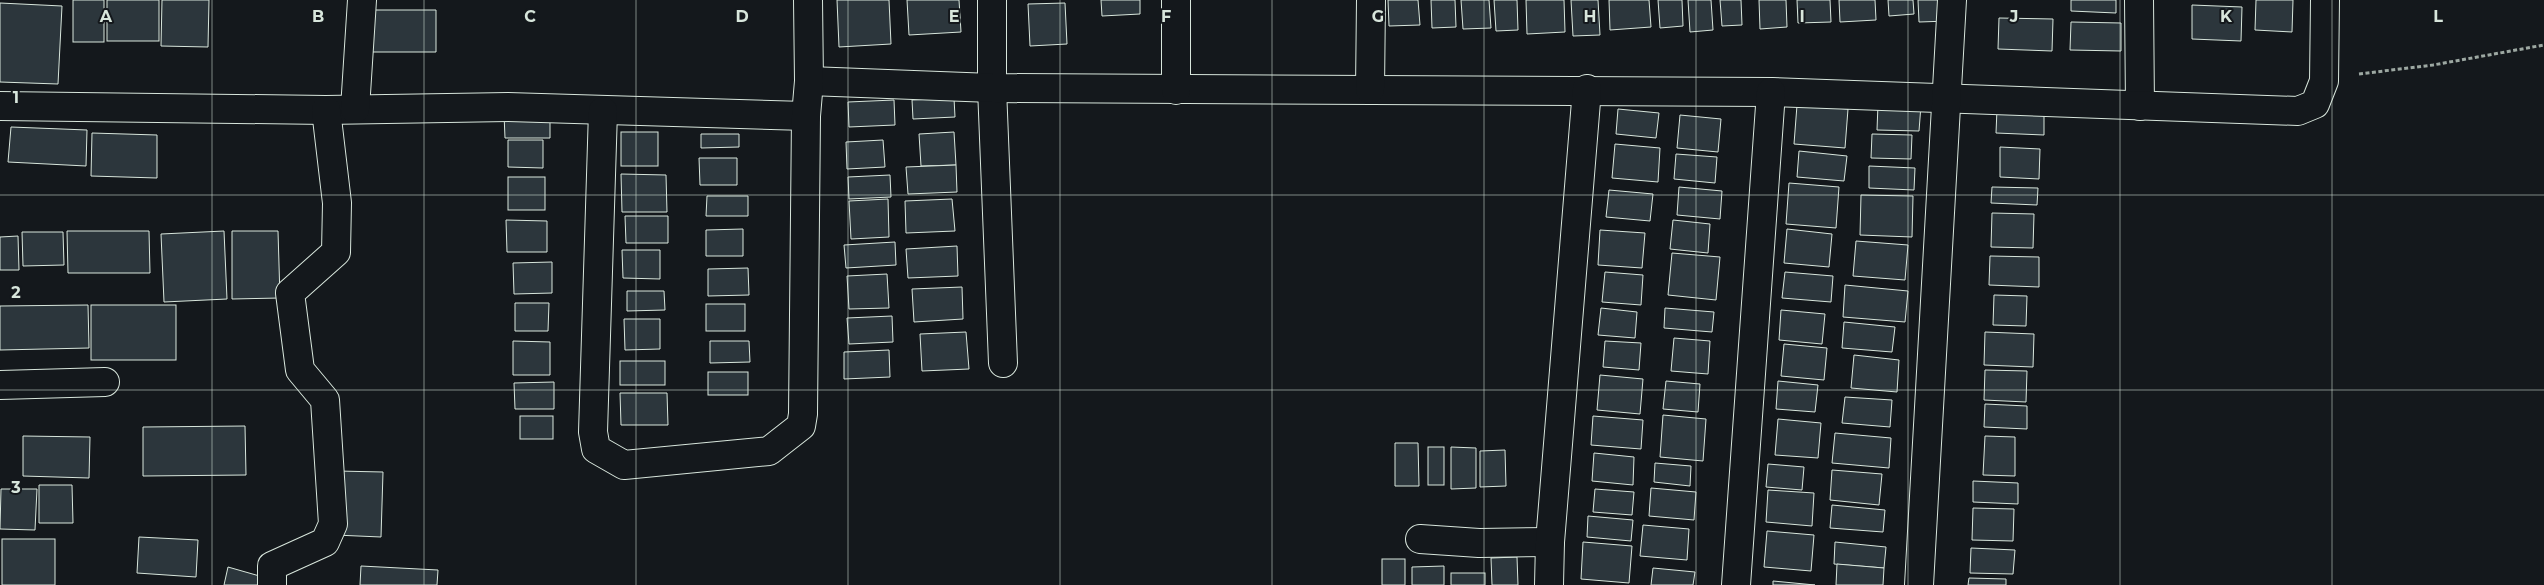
<svg xmlns="http://www.w3.org/2000/svg" width="2544" height="585" font-family="Montserrat,sans-serif">
	<style>
		.building { fill: #2c363c; stroke: #d8e6dc }
		.lines { fill: none; stroke-linecap: round; stroke-linejoin: round }
		.minor-casing { stroke: #d8e6dc; stroke-width: 30 }
		.path { stroke: #9da8a2; stroke-width: 3; stroke-dasharray: 4 2.5; stroke-linecap: butt }
		.minor { stroke: #14181c; stroke-width: 28 }
		.grid { fill: none; stroke: #d8e6dc; stroke-width: 1; stroke-opacity: 0.55 }
		.grid-label { font-size: 16px; text-anchor: middle; font-weight: bold; fill: #d8e6dc; stroke: #14181c; stroke-width: 4; stroke-linejoin: round; paint-order: stroke }
	</style>
	<rect width="100%" height="100%" fill="#14181c"/>
	<g class="building">
		<rect x="73" y="0" width="31" height="42"/>
		<rect x="107" y="0" width="52" height="41"/>
		<polygon points="162,0 209,0 208,47 161,46"/>
		<polygon points="837,0 889,0 891,44 839,47"/>
		<polygon points="907,0 959,0 961,32 909,35"/>
		<polygon points="1101,0 1140,0 1140,14 1102,16"/>
		<polygon points="1388,0 1418,0 1420,25 1389,26"/>
		<polygon points="1431,0 1455,0 1456,27 1432,28"/>
		<polygon points="1461,0 1489,0 1491,28 1463,29"/>
		<polygon points="1494,0 1517,0 1518,30 1496,31"/>
		<polygon points="1526,0 1564,0 1565,32 1527,34"/>
		<polygon points="1571,0 1598,0 1600,35 1573,36"/>
		<polygon points="1609,0 1649,0 1651,27 1610,30"/>
		<polygon points="1658,0 1682,0 1683,26 1660,28"/>
		<polygon points="1688,0 1711,0 1713,30 1690,32"/>
		<polygon points="1720,0 1741,0 1742,25 1722,26"/>
		<polygon points="1759,0 1786,0 1787,27 1760,29"/>
		<polygon points="1797,0 1830,0 1831,22 1798,23"/>
		<polygon points="1839,0 1875,0 1876,20 1840,22"/>
		<polygon points="1888,0 1913,0 1914,14 1889,16"/>
		<polygon points="1918,0 1948,0 1949,21 1919,22"/>
		<polygon points="2071,0 2116,0 2116,13 2071,11"/>
		<polygon points="2256,0 2293,0 2292,32 2255,30"/>
		<polygon points="0,3 62,6 58,84 0,82"/>
		<polygon points="1065,3 1067,44 1030,46 1028,4"/>
		<polygon points="2192,5 2242,7 2241,41 2192,39"/>
		<polygon points="370,10 436,10 436,52 369,52"/>
		<polygon points="1999,18 2053,19 2052,51 1998,49"/>
		<polygon points="2071,22 2121,23 2121,51 2070,50"/>
		<polygon points="954,98 955,117 913,119 912,100"/>
		<polygon points="894,100 895,125 849,127 848,102"/>
		<polygon points="1878,104 1921,105 1919,131 1877,130"/>
		<polygon points="1797,105 1848,109 1845,148 1794,144"/>
		<polygon points="1618,109 1659,113 1656,138 1616,134"/>
		<polygon points="1997,109 2044,111 2044,135 1996,133"/>
		<polygon points="504,114 550,114 550,138 505,138"/>
		<polygon points="1680,115 1721,119 1718,152 1677,148"/>
		<polygon points="11,127 87,130 86,166 8,162"/>
		<rect x="621" y="132" width="37" height="34"/>
		<polygon points="954,132 956,165 921,166 919,134"/>
		<polygon points="92,133 157,135 157,178 91,176"/>
		<polygon points="701,134 739,134 739,147 701,148"/>
		<polygon points="1872,134 1912,135 1911,159 1871,158"/>
		<polygon points="508,140 543,140 543,168 508,167"/>
		<polygon points="883,140 885,167 847,169 846,142"/>
		<polygon points="1615,144 1660,148 1658,182 1612,178"/>
		<polygon points="2000,147 2040,149 2039,179 2000,177"/>
		<polygon points="1799,151 1847,156 1844,181 1797,177"/>
		<polygon points="1676,154 1717,157 1715,183 1674,179"/>
		<polygon points="699,158 737,158 737,185 700,185"/>
		<polygon points="956,165 957,192 908,194 906,167"/>
		<polygon points="1869,166 1915,168 1914,190 1869,188"/>
		<polygon points="621,174 666,175 667,212 622,212"/>
		<polygon points="890,175 891,197 849,199 848,177"/>
		<rect x="508" y="177" width="37" height="33"/>
		<polygon points="1789,183 1839,187 1836,228 1786,224"/>
		<polygon points="1679,187 1722,191 1720,219 1677,215"/>
		<polygon points="1992,187 2038,188 2037,205 1991,203"/>
		<polygon points="1609,190 1653,194 1650,221 1606,217"/>
		<polygon points="1861,195 1913,196 1912,237 1860,235"/>
		<polygon points="707,196 748,196 748,216 706,216"/>
		<polygon points="888,199 889,237 851,239 849,201"/>
		<polygon points="952,199 955,231 906,233 905,201"/>
		<polygon points="1992,213 2034,214 2033,248 1991,247"/>
		<polygon points="625,216 668,216 668,243 626,243"/>
		<polygon points="506,220 547,221 547,252 507,252"/>
		<polygon points="1673,220 1710,224 1708,253 1670,249"/>
		<polygon points="743,229 743,256 706,256 706,230"/>
		<polygon points="1787,229 1832,234 1829,267 1784,263"/>
		<polygon points="1600,230 1645,233 1642,268 1598,265"/>
		<polygon points="67,231 149,231 150,273 68,273"/>
		<polygon points="224,231 227,299 164,302 161,234"/>
		<polygon points="232,231 278,231 280,298 232,299"/>
		<polygon points="22,232 63,232 64,265 23,266"/>
		<polygon points="18,236 19,270 0,270 0,237"/>
		<polygon points="1856,241 1908,245 1905,280 1853,276"/>
		<polygon points="895,242 896,265 846,268 844,245"/>
		<polygon points="957,246 958,276 908,278 906,249"/>
		<polygon points="622,250 660,250 660,279 623,278"/>
		<polygon points="1672,253 1720,257 1716,300 1668,295"/>
		<polygon points="1990,256 2039,257 2039,287 1989,285"/>
		<polygon points="552,262 552,293 514,294 513,263"/>
		<polygon points="748,268 749,295 708,296 708,269"/>
		<polygon points="1605,272 1643,275 1641,305 1602,302"/>
		<polygon points="1785,272 1833,276 1831,302 1782,298"/>
		<polygon points="887,274 889,308 849,309 847,276"/>
		<polygon points="1845,285 1908,291 1905,322 1843,317"/>
		<polygon points="962,287 963,319 914,322 912,289"/>
		<polygon points="627,291 664,291 665,310 627,311"/>
		<polygon points="1994,295 2027,296 2026,326 1993,325"/>
		<polygon points="515,303 549,303 548,331 515,331"/>
		<rect x="706" y="304" width="39" height="27"/>
		<polygon points="88,305 89,348 0,350 0,306"/>
		<rect x="91" y="305" width="85" height="55"/>
		<polygon points="1601,308 1637,312 1635,338 1598,335"/>
		<polygon points="1665,308 1714,312 1712,332 1664,328"/>
		<polygon points="1781,310 1825,314 1822,344 1779,340"/>
		<polygon points="892,316 893,342 849,344 847,318"/>
		<polygon points="624,319 660,319 660,349 625,350"/>
		<polygon points="1844,322 1895,327 1892,352 1842,348"/>
		<polygon points="966,332 969,369 922,371 920,334"/>
		<polygon points="1985,332 2034,334 2033,367 1984,365"/>
		<polygon points="1674,338 1710,341 1708,374 1671,371"/>
		<polygon points="513,341 550,342 550,375 513,375"/>
		<polygon points="710,341 749,341 750,362 710,363"/>
		<polygon points="1605,341 1641,343 1639,370 1603,367"/>
		<polygon points="1784,344 1827,348 1824,380 1781,376"/>
		<polygon points="889,350 890,377 844,379 844,352"/>
		<polygon points="1854,355 1899,360 1897,392 1851,388"/>
		<rect x="620" y="361" width="45" height="24"/>
		<polygon points="1985,370 2027,371 2026,402 1984,400"/>
		<rect x="708" y="372" width="40" height="23"/>
		<polygon points="1600,375 1643,379 1640,414 1597,410"/>
		<polygon points="1666,381 1700,384 1698,412 1663,409"/>
		<polygon points="1778,381 1818,385 1815,412 1776,409"/>
		<polygon points="554,382 554,409 515,409 514,383"/>
		<polygon points="620,393 667,393 668,425 621,425"/>
		<polygon points="1845,397 1892,400 1890,427 1842,423"/>
		<polygon points="1985,404 2027,406 2027,429 1984,427"/>
		<polygon points="1663,415 1706,419 1703,461 1660,457"/>
		<rect x="520" y="416" width="33" height="23"/>
		<polygon points="1593,416 1643,420 1641,449 1591,445"/>
		<polygon points="1778,419 1821,423 1818,458 1775,455"/>
		<polygon points="245,426 246,475 143,476 143,427"/>
		<polygon points="1835,433 1891,438 1889,468 1832,463"/>
		<polygon points="23,436 90,437 89,478 23,476"/>
		<polygon points="1985,436 2015,437 2015,476 1983,475"/>
		<polygon points="1395,443 1418,443 1419,486 1395,486"/>
		<rect x="1428" y="447" width="16" height="38"/>
		<polygon points="1451,447 1476,448 1476,488 1451,489"/>
		<polygon points="1505,450 1506,486 1480,487 1480,451"/>
		<polygon points="1594,453 1634,457 1633,485 1592,481"/>
		<polygon points="1655,463 1691,466 1690,486 1654,482"/>
		<polygon points="1768,464 1804,467 1802,490 1766,487"/>
		<polygon points="1832,470 1882,474 1879,505 1830,500"/>
		<polygon points="337,471 383,472 381,537 335,535"/>
		<polygon points="1973,481 2018,483 2018,504 1973,502"/>
		<polygon points="39,485 72,485 73,523 39,523"/>
		<polygon points="1651,488 1696,492 1694,520 1649,516"/>
		<polygon points="1,489 37,489 35,530 0,529"/>
		<polygon points="1595,489 1634,492 1632,515 1593,512"/>
		<polygon points="1768,490 1814,493 1812,526 1766,522"/>
		<polygon points="1832,505 1885,510 1883,532 1830,528"/>
		<polygon points="1973,508 2014,509 2013,541 1972,540"/>
		<polygon points="1588,516 1633,520 1631,541 1587,537"/>
		<polygon points="1643,525 1689,529 1687,560 1640,556"/>
		<polygon points="1767,531 1814,535 1811,571 1764,567"/>
		<polygon points="139,537 198,540 196,577 137,573"/>
		<rect x="2" y="539" width="53" height="46"/>
		<polygon points="1583,542 1632,546 1629,583 1581,579"/>
		<polygon points="1835,542 1886,547 1884,568 1834,564"/>
		<polygon points="1971,548 2015,550 2013,574 1970,573"/>
		<polygon points="1517,557 1518,585 1492,585 1491,558"/>
		<rect x="1382" y="559" width="23" height="26"/>
		<polygon points="1837,564 1884,568 1883,585 1836,585"/>
		<polygon points="361,566 438,570 437,585 360,585"/>
		<polygon points="1444,566 1444,585 1412,585 1412,567"/>
		<polygon points="228,567 270,579 269,585 224,585"/>
		<polygon points="1653,568 1695,572 1693,585 1651,585"/>
		<rect x="1451" y="573" width="34" height="12"/>
		<polygon points="1969,578 2006,579 2006,585 1968,585"/>
		<polygon points="1773,581 1815,585 1773,585"/>
	</g>
	<g class="lines">
		<g class="minor-casing">
			<g id="minor">
				<polyline points="992,0 992,88 1003,363"/>
				<polyline points="2139,0 2140,106"/>
				<polyline points="809,81 992,88 1771,92 2298,111 2315,104 2324,81 2325,0"/>
				<polyline points="1370,89 1371,0"/>
				<polyline points="1176,90 1176,0"/>
				<polyline points="0,106 326,110 508,107 806,116"/>
				<polyline points="355,109 362,0"/>
				<polyline points="603,111 593,432 596,449 624,465 769,451 801,426 803,414 806,116 809,81 808,0"/>
				<polyline points="0,385 105,382"/>
				<polyline points="1420,539 1479,543 1550,542"/>
				<polyline points="272,585 272,566 325,542 333,524 325,400 300,370 290,293 336,252 337,203 326,110"/>
				<polyline points="1549,585 1550,542 1587,89"/>
				<polyline points="1736,585 1771,92"/>
				<polyline points="1919,585 1952,0"/>
			</g>
		</g>
		<polyline class="path" points="2359,74 2433,65 2544,45"/>
		<use href="#minor" class="minor"/>
	</g>
	<path class="grid" d="M 212,0 L 212,585M 424,0 L 424,585M 636,0 L 636,585M 848,0 L 848,585M 1060,0 L 1060,585M 1272,0 L 1272,585M 1484,0 L 1484,585M 1696,0 L 1696,585M 1908,0 L 1908,585M 2120,0 L 2120,585M 2332,0 L 2332,585M 0,195 L 2544,195M 0,390 L 2544,390"/>
	<g class="grid-label">
		<text x="106" y="22">A</text>
		<text x="318" y="22">B</text>
		<text x="530" y="22">C</text>
		<text x="742" y="22">D</text>
		<text x="954" y="22">E</text>
		<text x="1166" y="22">F</text>
		<text x="1378" y="22">G</text>
		<text x="1590" y="22">H</text>
		<text x="1802" y="22">I</text>
		<text x="2014" y="22">J</text>
		<text x="2226" y="22">K</text>
		<text x="2438" y="22">L</text>
		<text x="16" y="103">1</text>
		<text x="16" y="298">2</text>
		<text x="16" y="493">3</text>
	</g>
</svg>
